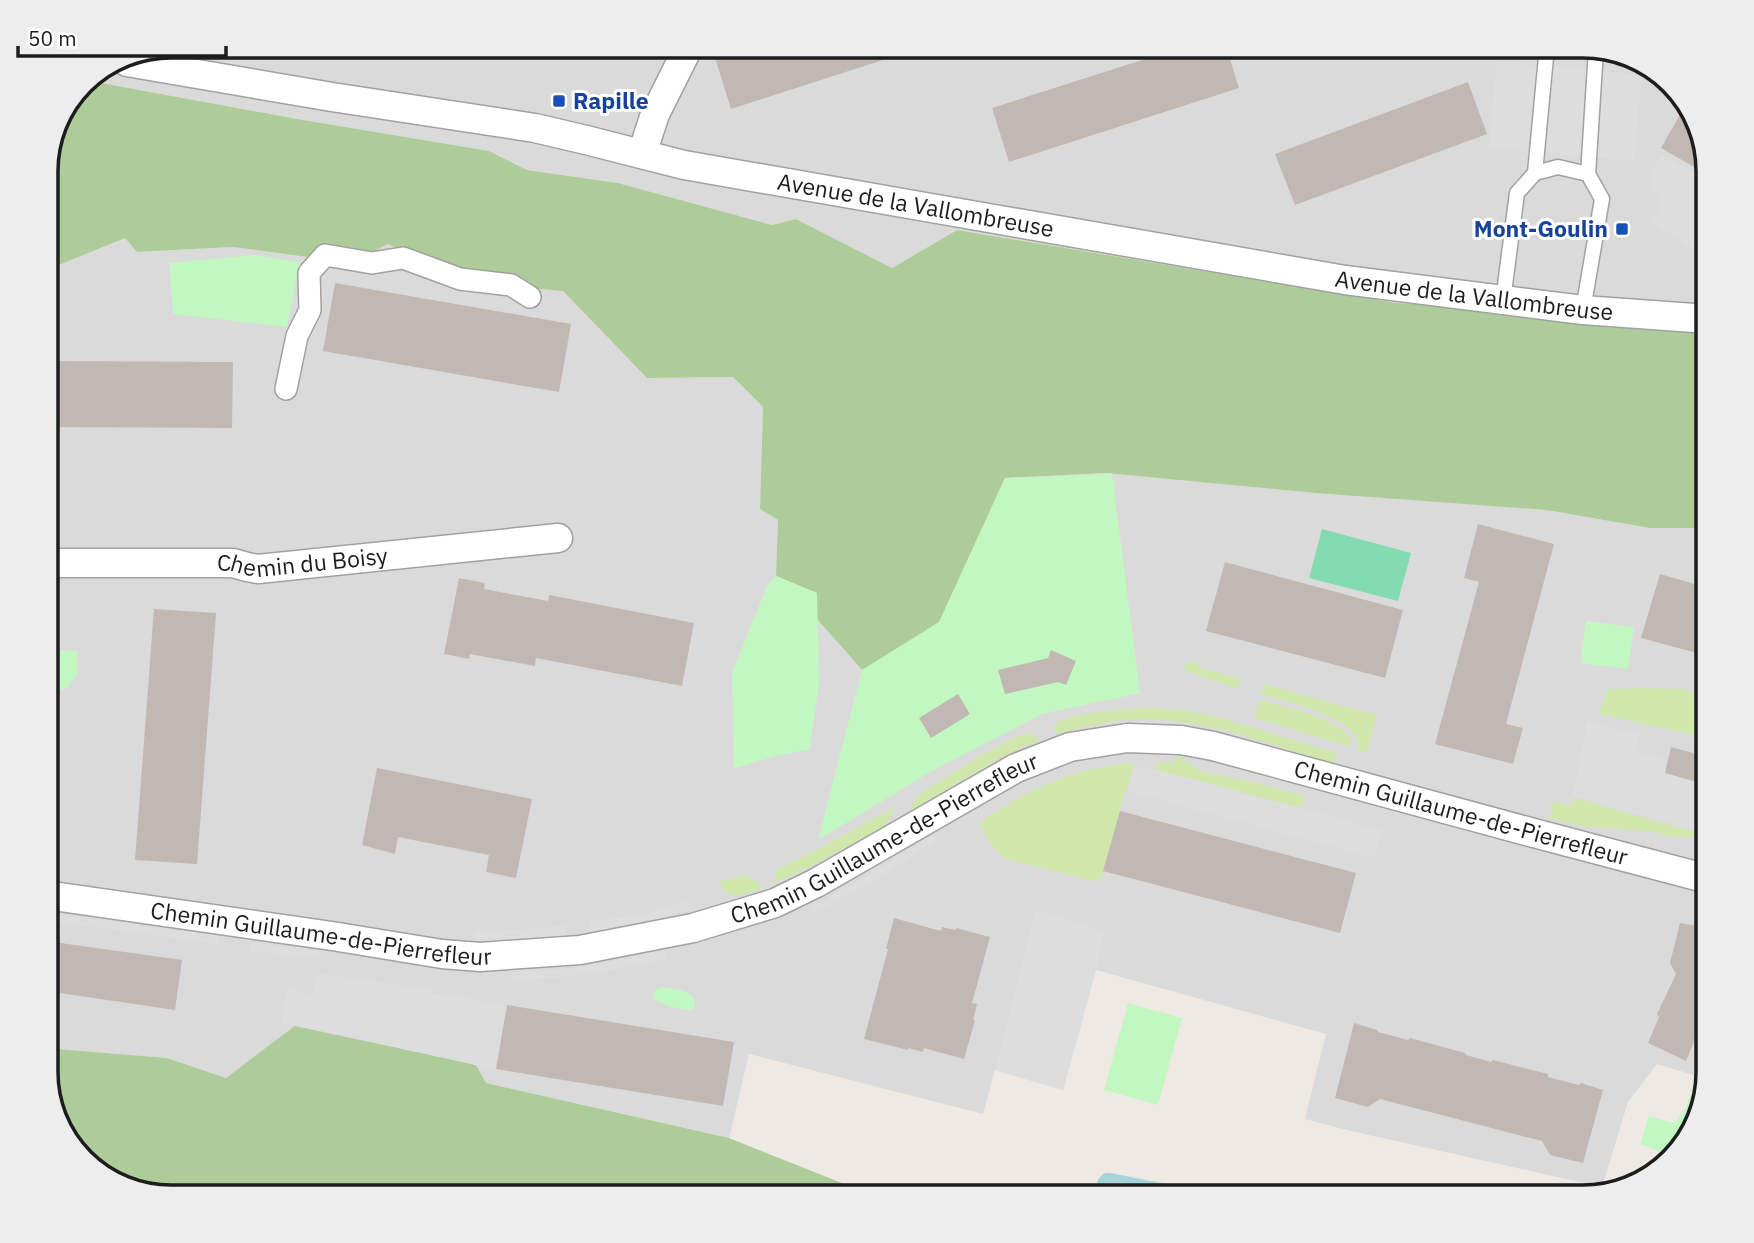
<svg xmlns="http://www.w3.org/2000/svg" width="1754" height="1243" font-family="'IBM Plex Sans',sans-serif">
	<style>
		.residential { fill: #dbdada }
		.grass { fill: #cfe7aa }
		.forest { fill: #aecc99 }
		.park { fill: #c3f7c1 }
		.pitch { fill: #83dbaf }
		.parking { fill: #ddd }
		.water { fill: #a5d5db }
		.building { fill: #c2b8b3 }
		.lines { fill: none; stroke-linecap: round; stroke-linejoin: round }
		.service-casing { stroke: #a1a1a1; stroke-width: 17 }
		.pedestrian-casing { stroke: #a1a1a1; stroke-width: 24 }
		.minor-casing { stroke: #a1a1a1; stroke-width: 31 }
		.service { stroke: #fff; stroke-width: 14 }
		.pedestrian { stroke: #fff; stroke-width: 21 }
		.minor { stroke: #fff; stroke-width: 28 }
		.transit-dot { fill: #1a4fb4; stroke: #fff; stroke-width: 2.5 }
		.labels { text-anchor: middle; stroke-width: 6; stroke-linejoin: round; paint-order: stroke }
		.transit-label { font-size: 23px; font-weight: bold; fill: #164399; stroke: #fff; text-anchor: start }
		.street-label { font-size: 23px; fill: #1d1d1d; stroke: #fff }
		.rim { fill: none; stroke: #1d1d1d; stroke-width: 3.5 }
	</style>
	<rect width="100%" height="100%" fill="#eee9e3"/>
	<g class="residential">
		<polygon points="171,46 1584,46 1659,71 1695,115 1708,170 1708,323 1639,316 1396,303 957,230 892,268 796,219 772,225 618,183 527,170 489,151 297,119 85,80 88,77"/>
		<polygon points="125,238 137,252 233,247 351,263 388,244 443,272 527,288 563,291 647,378 733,377 763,407 760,509 778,520 776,576 939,622 1005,478 1106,473 1546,510 1650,528 1708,528 1708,1073 1707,1079 1657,1064 1628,1102 1602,1187 1351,1131 1305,1119 1326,1034 1096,970 1063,1090 995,1070 983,1114 749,1054 729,1138 486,1083 476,1064 297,1025 226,1078 167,1058 46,1048 46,267 54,267"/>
	</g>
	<g class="grass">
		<polygon points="1188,662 1201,665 1201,668 1241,679 1238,689 1187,671 1184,666"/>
		<path d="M 1264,684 L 1377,715 L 1367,752 L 1357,750 C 1358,745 1359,744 1357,739 C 1349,717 1283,700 1261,694 Z"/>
		<polygon points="1644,688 1682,689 1708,696 1708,738 1599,714 1608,689"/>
		<path d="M 1260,700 C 1281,706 1337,718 1349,737 C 1352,741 1351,742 1351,747 L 1255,718 Z"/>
		<path d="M 1148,708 L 1191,711 L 1228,720 L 1337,753 L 1334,764 C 1274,746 1214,722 1151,719 C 1119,718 1086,726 1055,735 L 1054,724 C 1078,711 1120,710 1148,708 Z"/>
		<path d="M 1027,733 L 1032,734 L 1037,737 L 1038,741 C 993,758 954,786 913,810 L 911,808 L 918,795 L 983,754 L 1016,737 Z"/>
		<polygon points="1176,755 1204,772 1249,781 1305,796 1301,808 1157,770 1156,762 1174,763"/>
		<path d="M 1126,763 L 1134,763 L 1127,791 L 1125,791 L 1102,877 L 1094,881 L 1006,859 L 995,849 L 978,823 C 1009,803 1041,783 1077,773 C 1093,768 1110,766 1126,763 Z"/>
		<polygon points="1575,798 1708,836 1708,841 1695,837 1672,837 1656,832 1581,826 1549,818 1554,801 1572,806"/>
		<polygon points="895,807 886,825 815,864 775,883 775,872 781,867 803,857"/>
		<path d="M 745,876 L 751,878 L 763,887 C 748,894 725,904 720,881 Z"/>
	</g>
	<g class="forest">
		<polygon points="85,80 297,119 489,151 527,170 618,183 772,225 796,219 892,268 957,230 1396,303 1639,316 1708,323 1708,528 1650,528 1546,510 1316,493 1106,473 1005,478 939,623 865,673 817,619 817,593 776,576 778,520 760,509 763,407 733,377 647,378 563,291 527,288 443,272 388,244 352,263 233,247 137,252 125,238 54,267 46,267 46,162 59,115"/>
		<polygon points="296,1025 476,1065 486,1083 729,1138 877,1197 170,1197 95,1172 62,1135 46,1080 46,1048 167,1058 226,1078"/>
	</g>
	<g class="park">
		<polygon points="254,255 300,262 287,327 173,314 169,263"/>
		<polygon points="1112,474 1140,693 1042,714 930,772 818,840 862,670 939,622 1005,478"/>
		<polygon points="776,576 817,593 819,681 810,749 772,757 734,769 732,673 767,586"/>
		<polygon points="1586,621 1634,627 1628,669 1580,663"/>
		<polygon points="46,650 77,651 77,675 67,688 46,694"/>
		<path d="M 661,987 C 673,988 703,991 693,1010 C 677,1009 666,1007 653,998 L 654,991 Z"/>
		<polygon points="1128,1003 1182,1018 1158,1105 1104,1090"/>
		<polygon points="1691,1094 1700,1097 1683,1148 1663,1165 1658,1151 1640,1144 1649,1116 1674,1123 1684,1112"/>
	</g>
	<polygon class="pitch" points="1322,529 1411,553 1398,601 1309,578"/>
	<g class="parking">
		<polygon points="1497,62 1642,75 1634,161 1489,148"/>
		<polygon points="1662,155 1708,182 1708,257 1651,223 1662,205 1648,178"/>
		<polygon points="1587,722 1639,734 1636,753 1667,760 1665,773 1708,785 1708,834 1573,796"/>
		<polygon points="1134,767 1145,767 1382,830 1374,858 1127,791"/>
		<polygon points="932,834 936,840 868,884 814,913 811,907 863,879"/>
		<polygon points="687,901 689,910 641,924 591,931 589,922 639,915"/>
		<polygon points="1036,910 1104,931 1096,970 1063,1090 995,1070"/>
		<polygon points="57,914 219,936 218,944 56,922"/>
		<polygon points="566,925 567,935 521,939 476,940 475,931 520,930"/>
		<polygon points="250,942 320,951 319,959 249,950"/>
		<polygon points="665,950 666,958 618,969 556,978 511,979 512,971 556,970 616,960"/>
		<polygon points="317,973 430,989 432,993 507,1005 496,1069 281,1023 288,988 312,995"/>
	</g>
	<path class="water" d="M 1105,1173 L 1110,1173 L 1233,1197 L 1113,1197 L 1104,1196 L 1097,1189 C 1096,1181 1099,1177 1105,1173 Z"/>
	<g class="building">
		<polygon points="730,46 913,46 914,50 731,109 713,51"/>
		<polygon points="1186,46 1226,46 1239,88 1009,162 992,108"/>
		<polygon points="1468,82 1487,134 1295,205 1275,154"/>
		<polygon points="1686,104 1695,115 1708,175 1661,148"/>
		<polygon points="335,283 571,324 559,392 323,351"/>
		<polygon points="46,361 233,362 232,428 46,427"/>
		<polygon points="1478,524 1554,544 1506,724 1523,728 1513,764 1435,744 1479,582 1464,578"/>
		<polygon points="1225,562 1403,610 1385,678 1206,631"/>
		<polygon points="1660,574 1708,588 1708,656 1641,638"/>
		<polygon points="459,578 485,583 484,589 548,601 549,595 694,623 682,686 536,658 535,666 470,654 469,659 444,654"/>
		<polygon points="154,609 216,613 197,864 135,860"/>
		<polygon points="1051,650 1076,661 1066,685 1058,682 1005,694 998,670 1048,658"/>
		<polygon points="958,694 970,714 931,738 919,718"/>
		<polygon points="1671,747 1708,757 1708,785 1665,773"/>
		<polygon points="377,768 532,799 516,878 486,872 489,855 398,837 395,854 362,845"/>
		<polygon points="1120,811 1356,873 1340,933 1103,871"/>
		<polygon points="894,918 941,931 942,927 956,930 956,928 990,937 972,1003 977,1004 973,1020 975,1020 964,1059 924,1048 923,1052 908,1048 908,1050 864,1039 888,949 886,949"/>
		<polygon points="1680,923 1708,928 1708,1041 1700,1027 1686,1061 1648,1043 1659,1017 1657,1014 1676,974 1670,963"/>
		<polygon points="46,941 182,960 175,1010 46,991"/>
		<polygon points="507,1005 734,1042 723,1106 496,1069"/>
		<polygon points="1354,1023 1377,1030 1378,1032 1408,1040 1410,1038 1465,1053 1466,1055 1491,1062 1493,1060 1548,1074 1548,1077 1579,1085 1581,1083 1603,1090 1583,1163 1550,1155 1542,1141 1530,1138 1380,1099 1368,1107 1335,1098"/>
	</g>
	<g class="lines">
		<g class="service-casing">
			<g id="service">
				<polyline points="1535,173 1547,46"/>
				<polyline points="1588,174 1596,50"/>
				<polyline points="1503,300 1517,193 1535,173 1558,167 1588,174 1602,199 1583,310"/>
			</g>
		</g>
		<g class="pedestrian-casing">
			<polyline id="pedestrian" points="286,389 297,336 310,310 309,273 325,255 372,263 403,258 460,279 511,285 530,297"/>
		</g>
		<g class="minor-casing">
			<g id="minor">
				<path id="s1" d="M 127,62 L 332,97 L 535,128 L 586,140 L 684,165 L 1345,280 L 1583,310 L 1708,319"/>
				<polyline points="642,154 655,114 689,46"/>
				<path id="s2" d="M 46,563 L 233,563 L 247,567 L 258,569 L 558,538"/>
				<path id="s3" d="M 46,895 L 332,936 L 442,954 L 480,957 L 580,950 L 693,928 L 775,903 L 816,883 L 1016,768 L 1070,747 L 1127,738 L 1181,740 L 1213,746 L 1530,832 L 1708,879"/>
			</g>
		</g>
		<use href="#service" class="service"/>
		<use href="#pedestrian" class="pedestrian"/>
		<use href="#minor" class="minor"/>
	</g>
	<g class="transit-dot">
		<rect x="552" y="94" width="14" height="14" rx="3.5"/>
		<rect x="1615" y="222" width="14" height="14" rx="3.5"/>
	</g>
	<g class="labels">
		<g class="transit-label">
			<text x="573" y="109">Rapille</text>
			<text x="1608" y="237" text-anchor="end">Mont-Goulin</text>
		</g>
		<g class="street-label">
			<text dy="8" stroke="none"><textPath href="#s1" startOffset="802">Avenue de la Vallombreuse</textPath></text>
			<text dy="8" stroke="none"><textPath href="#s1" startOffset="1368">Avenue de la Vallombreuse</textPath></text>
			<text dy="8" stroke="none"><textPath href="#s2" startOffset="257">Chemin du Boisy</textPath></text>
			<text dy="8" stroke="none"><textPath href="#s3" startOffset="1475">Chemin Guillaume-de-Pierrefleur</textPath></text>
			<text dy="8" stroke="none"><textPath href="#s3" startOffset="866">Chemin Guillaume-de-Pierrefleur</textPath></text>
			<text dy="8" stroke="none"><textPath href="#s3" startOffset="278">Chemin Guillaume-de-Pierrefleur</textPath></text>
		</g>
	</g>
	<path d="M0 0H1754V1243H0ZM171 58H1583A113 113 0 0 1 1696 171V1072A113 113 0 0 1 1583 1185H171A113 113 0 0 1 58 1072V171A113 113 0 0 1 171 58Z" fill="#ededed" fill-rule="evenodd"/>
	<path class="rim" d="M171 58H1583A113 113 0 0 1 1696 171V1072A113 113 0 0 1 1583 1185H171A113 113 0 0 1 58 1072V171A113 113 0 0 1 171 58Z"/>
	<path d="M18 46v10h208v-10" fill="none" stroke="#1d1d1d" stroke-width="3.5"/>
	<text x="28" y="46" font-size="21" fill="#1d1d1d" stroke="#ffffff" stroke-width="5" paint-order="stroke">50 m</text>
</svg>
